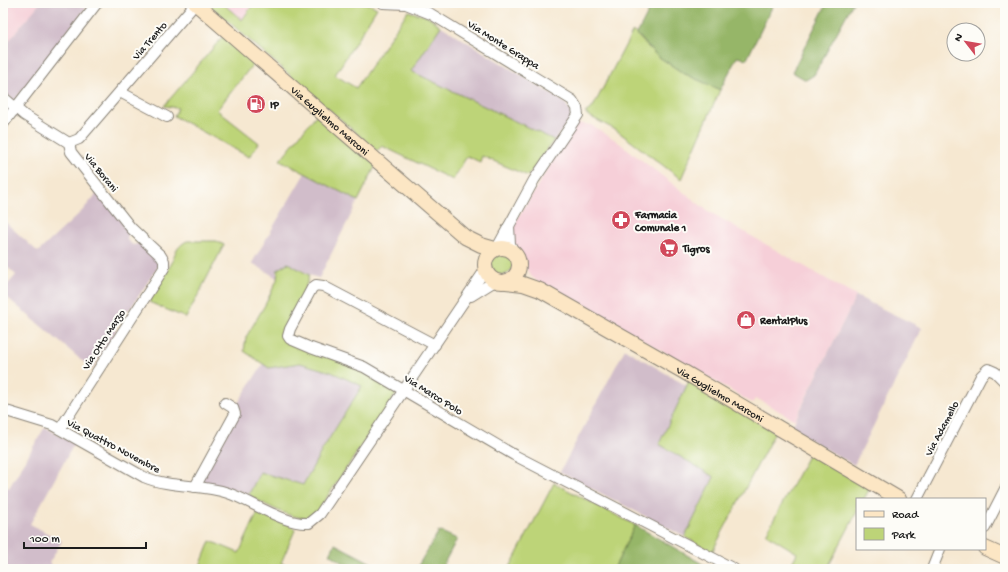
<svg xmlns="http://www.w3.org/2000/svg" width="1008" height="572" font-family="'Gochi Hand',sans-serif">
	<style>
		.built { fill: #f6cfd8 }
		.industrial { fill: #d1bdca }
		.green { fill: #bdd478; stroke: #6c784a }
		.forest { fill: #96b668; stroke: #596942 }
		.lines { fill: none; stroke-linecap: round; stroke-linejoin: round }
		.street-casing { stroke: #898276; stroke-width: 12 }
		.secondary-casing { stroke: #898276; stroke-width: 16 }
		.street { stroke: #fff; stroke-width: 10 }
		.secondary { stroke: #fce6c4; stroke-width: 14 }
		.labels { text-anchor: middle; stroke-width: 4; stroke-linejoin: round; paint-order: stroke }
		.street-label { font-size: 11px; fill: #1c1c1c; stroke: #fdfcf7 }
		.poi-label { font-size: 11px; font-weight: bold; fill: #1c1c1c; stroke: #fdfcf7; text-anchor: start }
	</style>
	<rect width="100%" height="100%" fill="#fdfcf7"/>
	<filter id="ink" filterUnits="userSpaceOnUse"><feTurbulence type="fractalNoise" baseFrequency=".025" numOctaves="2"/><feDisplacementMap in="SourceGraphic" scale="8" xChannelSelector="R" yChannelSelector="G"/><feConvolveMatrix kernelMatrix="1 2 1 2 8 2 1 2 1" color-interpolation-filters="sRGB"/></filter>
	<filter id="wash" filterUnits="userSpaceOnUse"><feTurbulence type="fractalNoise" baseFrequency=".012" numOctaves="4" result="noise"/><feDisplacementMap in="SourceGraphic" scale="16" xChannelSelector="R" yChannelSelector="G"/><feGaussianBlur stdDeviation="0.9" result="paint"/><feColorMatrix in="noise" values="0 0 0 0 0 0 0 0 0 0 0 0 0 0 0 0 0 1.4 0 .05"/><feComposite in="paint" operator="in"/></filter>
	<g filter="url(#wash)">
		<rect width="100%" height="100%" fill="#f6e8d1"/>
		<g class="built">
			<polygon points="3,3 40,3 3,48"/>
			<polygon points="222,3 254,3 242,20"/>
			<polygon points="576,123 591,125 614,139 708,211 856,296 795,420 756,398 752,403 684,363 539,283 530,275 512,241 512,227"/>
		</g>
		<g class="industrial">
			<polygon points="40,3 90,3 14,101 3,90 3,48"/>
			<polygon points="441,26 563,101 569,109 572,119 554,140 411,71"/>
			<polygon points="305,173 358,201 319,278 309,275 301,269 278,269 277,278 252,263"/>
			<polygon points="98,192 129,230 127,240 133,245 141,243 158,259 159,265 130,309 118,314 114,321 116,331 92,369 3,294 3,290 16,275 3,263 3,220 38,252 82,211"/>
			<polygon points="856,296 922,328 854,465 791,429"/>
			<polygon points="625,349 687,386 659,444 714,477 685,537 560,472"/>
			<polygon points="300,363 331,372 362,386 322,450 303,486 260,472 249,494 203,483 201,478 241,409 236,406 263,364 269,367"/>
			<polygon points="45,427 74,444 30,524 62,541 49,563 57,569 3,569 3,485 9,488"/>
		</g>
		<g class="green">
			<polygon points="207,3 222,3 242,20 254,3 367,3 377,8 335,75 356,88 408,11 429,17 441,26 411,71 554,140 528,176 482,156 480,162 467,156 453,180 382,146 377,151"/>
			<polygon points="633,31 656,55 683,73 720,90 681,179 616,130 589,116 585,113 593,107"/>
			<polygon points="224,35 251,58 253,64 217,110 259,143 249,157 174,116 178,108 164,106"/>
			<polygon points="316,115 376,165 358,201 280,160"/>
			<path d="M 187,241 L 216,241 L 224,245 L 186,318 L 149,302 L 173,261 C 174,252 179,245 187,241 Z"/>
			<circle cx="502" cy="264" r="11"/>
			<path d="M 288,263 L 309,275 L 305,290 L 284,331 L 284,337 L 361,370 L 399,390 L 323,503 C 320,507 317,513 313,515 C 300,525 265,504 252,497 L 249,494 L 260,472 L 303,485 L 322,450 L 362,386 L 331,372 L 300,363 L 269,368 L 244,351 L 246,337 L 265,305 L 277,280 L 278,269 Z"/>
			<polygon points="689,381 775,432 712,552 685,537 714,477 659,444"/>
			<polygon points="810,452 870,488 864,499 857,499 857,512 827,569 789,569 797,553 766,534"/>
			<polygon points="554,483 635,525 614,569 509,569"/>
			<polygon points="258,512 291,525 295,530 281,563 294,569 199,569 210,541 239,553"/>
		</g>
		<g class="forest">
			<polygon points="653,3 774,3 747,59 737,57 720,90 683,73 656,55 637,34"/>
			<polygon points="827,3 853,3 814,75 806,80 792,72"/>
			<polygon points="635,525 711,569 614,569"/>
			<polygon points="439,531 457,539 441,569 416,569"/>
			<polygon points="335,544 383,569 353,569 330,554"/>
		</g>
	</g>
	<g filter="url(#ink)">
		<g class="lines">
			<g class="street-casing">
				<g id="street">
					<polyline points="383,3 406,4 431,14 572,100 577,108 578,115 534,180 497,248"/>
					<polyline points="120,92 167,117"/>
					<polyline points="3,97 24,115 69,143 71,152 131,228 161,256 164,261 164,268 60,429"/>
					<polyline points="3,124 97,3"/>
					<polyline points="69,143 79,139 196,3"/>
					<polyline points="509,226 510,244 514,252"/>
					<polyline points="471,296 495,281"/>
					<polyline points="435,345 323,286 316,285 312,288 290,329 288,336 290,339 311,348 364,367 514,455 734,569"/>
					<path d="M 3,410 L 52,425 L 144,477 C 171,488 201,484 228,493 C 252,501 284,525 309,523 L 320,514 L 485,270"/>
					<polyline points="195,487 235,414 233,408 225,403"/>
					<polyline points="917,499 981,376 988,369 995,372 1005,382"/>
					<polyline points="985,528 1005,489"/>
					<polyline points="932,569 940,549"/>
				</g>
			</g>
			<g class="secondary-casing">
				<g id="secondary">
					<path id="s1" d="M 195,3 L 465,237 L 481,245 L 495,249"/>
					<circle cx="502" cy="265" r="17"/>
					<path id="s2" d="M 506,282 L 523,284 L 540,290 L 684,372 L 899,499"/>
					<polyline points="985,548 1005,557"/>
				</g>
			</g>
			<use href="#street" class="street"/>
			<use href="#secondary" class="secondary"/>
		</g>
	</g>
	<defs>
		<g id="fuel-disc" transform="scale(1)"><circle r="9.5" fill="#d1495b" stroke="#fdfcf7"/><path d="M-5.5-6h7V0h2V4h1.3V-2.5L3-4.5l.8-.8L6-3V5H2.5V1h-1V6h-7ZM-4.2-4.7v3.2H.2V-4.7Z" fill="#fff"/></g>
		<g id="pharmacy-disc" transform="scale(1)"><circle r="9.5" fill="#d1495b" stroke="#fdfcf7"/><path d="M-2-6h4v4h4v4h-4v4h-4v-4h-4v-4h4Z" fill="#fff"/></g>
		<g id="supermarket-disc" transform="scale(1)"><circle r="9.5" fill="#d1495b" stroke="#fdfcf7"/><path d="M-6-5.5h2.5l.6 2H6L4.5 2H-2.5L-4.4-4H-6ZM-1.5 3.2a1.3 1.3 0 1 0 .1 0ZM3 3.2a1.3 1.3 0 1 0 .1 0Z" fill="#fff"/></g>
		<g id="shop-disc" transform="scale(1)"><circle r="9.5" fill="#d1495b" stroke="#fdfcf7"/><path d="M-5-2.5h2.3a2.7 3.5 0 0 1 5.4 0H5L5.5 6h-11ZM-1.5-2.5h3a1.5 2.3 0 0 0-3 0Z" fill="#fff"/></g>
	</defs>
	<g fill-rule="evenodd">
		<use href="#fuel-disc" x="256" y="104"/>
		<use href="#pharmacy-disc" x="621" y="220"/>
		<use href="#supermarket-disc" x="669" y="248"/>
		<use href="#shop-disc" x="746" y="320"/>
	</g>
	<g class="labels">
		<g class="street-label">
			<text transform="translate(149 40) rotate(-49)" y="4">Via Trento</text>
			<text transform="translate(504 44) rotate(32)" y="4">Via Monte Grappa</text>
			<text dy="4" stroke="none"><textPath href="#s1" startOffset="179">Via Guglielmo Marconi</textPath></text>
			<text transform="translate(102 172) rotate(51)" y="4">Via Borani</text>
			<text transform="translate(103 339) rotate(-57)" y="4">Via Otto Marzo</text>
			<text dy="4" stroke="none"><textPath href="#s2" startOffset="243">Via Guglielmo Marconi</textPath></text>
			<text transform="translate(434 394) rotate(32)" y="4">Via Marco Polo</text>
			<text transform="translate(941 428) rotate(-62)" y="4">Via Adamello</text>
			<text transform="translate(114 445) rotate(28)" y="4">Via Quattro Novembre</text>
		</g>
		<g class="poi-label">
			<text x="270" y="108">IP</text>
			<text x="635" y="218">Farmacia<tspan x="635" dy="13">Comunale 1</tspan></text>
			<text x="683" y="252">Tigros</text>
			<text x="760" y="324">RentalPlus</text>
		</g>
	</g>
	<rect width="1008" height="572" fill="none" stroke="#fdfcf7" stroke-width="16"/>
	<rect x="856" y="498" width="130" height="52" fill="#fdfcf7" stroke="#a3a29f"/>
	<rect x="864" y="511" width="20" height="6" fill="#fce6c4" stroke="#a3a29f"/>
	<text x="892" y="518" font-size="12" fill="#1c1c1c">Road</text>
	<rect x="864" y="528" width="20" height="12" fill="#bdd478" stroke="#a3a29f"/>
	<text x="892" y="538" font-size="12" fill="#1c1c1c">Park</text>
	<g transform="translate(966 42) rotate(301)"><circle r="19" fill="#fdfcf7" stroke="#a3a29f"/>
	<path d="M0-3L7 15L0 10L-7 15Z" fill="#d1495b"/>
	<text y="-6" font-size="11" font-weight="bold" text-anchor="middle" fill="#1c1c1c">N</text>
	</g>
	<path d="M24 542v6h122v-6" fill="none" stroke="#1c1c1c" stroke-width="2"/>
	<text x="30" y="542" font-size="12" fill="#1c1c1c" stroke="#fdfcf7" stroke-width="3" paint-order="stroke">100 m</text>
</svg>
